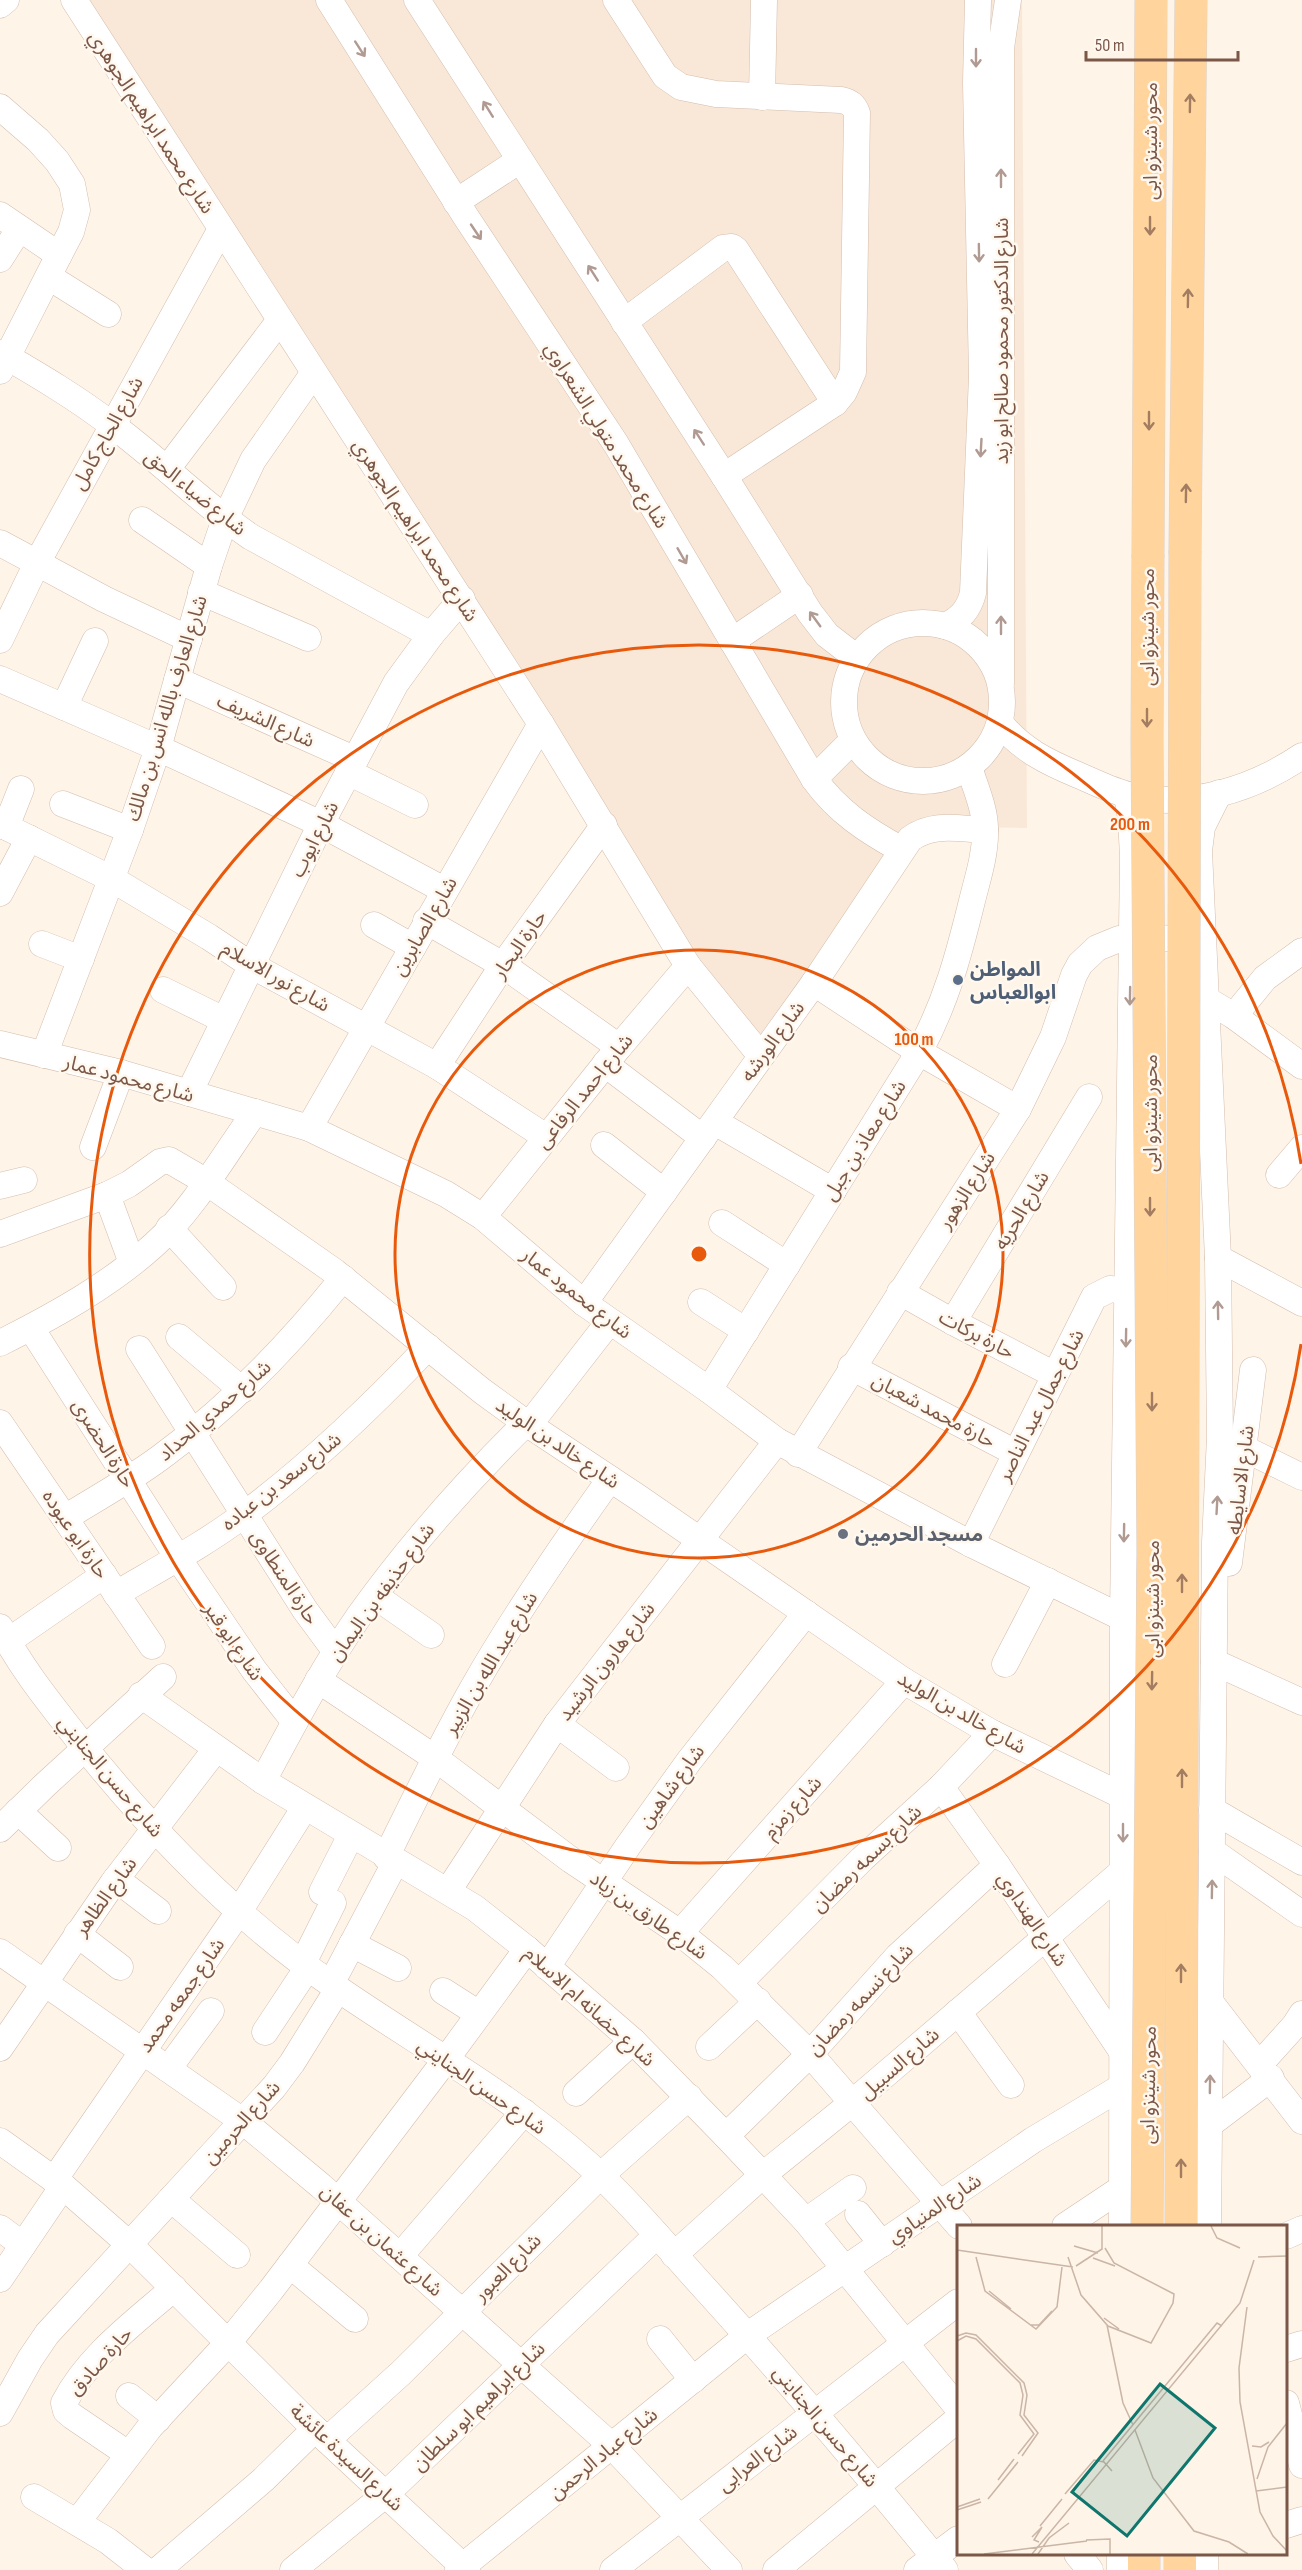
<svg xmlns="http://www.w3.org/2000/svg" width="1302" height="2570" font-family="'Sofia Sans Condensed','Noto Sans Arabic',sans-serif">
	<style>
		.residential { fill: #f9e8d7 }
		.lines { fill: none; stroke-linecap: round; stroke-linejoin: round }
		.minor-casing { stroke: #d4bdae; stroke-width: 27 }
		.major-casing { stroke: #ddd3cf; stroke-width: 33 }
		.minor { stroke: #fff; stroke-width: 26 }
		.major { stroke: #ffd59d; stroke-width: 32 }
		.major-bridge-casing { stroke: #ddd3cf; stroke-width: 33; stroke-linecap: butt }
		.major-bridge { stroke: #ffd59d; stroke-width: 32 }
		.oneway { stroke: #b09a91 }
		.oneway2 { stroke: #a37d62 }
		.ring { fill: none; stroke: #e8590c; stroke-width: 3 }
		.service-dot { fill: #5c6f8a; stroke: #fff8ef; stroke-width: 2 }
		.worship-dot { fill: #6b7280; stroke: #fff8ef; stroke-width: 2 }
		.labels { text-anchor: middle; stroke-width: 5; stroke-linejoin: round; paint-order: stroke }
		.street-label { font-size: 20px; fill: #7b5748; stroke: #fff8ef }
		.service-label { font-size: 20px; font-weight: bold; fill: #4e5e75; stroke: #fff8ef; text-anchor: start }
		.worship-label { font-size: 20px; font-weight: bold; fill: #5b616d; stroke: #fff8ef; text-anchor: start }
		.inset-road { fill: none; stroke: #cab5a7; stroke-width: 1.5 }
		.view { fill: #0f766e; fill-opacity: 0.15; stroke: #0f766e; stroke-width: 3 }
		.inset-edge { fill: none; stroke: #7b5748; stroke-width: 3 }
		.centre { fill: #e8590c; stroke: #fff8ef; stroke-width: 3 }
		.ring-label { font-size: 18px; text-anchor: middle; font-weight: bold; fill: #e8590c; stroke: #fff8ef; stroke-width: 5; stroke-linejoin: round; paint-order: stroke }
	</style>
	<rect width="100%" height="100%" fill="#fef4e7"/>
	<polygon class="residential" points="66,0 1022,0 1027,828 907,826 756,1060"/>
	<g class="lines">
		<g class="minor-casing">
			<g id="minor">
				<polyline points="74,0 541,724 688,966 761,1056"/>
				<path d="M 329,0 L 466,217 L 616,444 L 814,779 C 838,812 867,831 902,850"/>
				<polyline points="417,0 724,476 810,613 827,635 857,658"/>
				<path d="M 616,0 L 665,76 L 681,87 L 716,94 L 841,100 C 850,102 854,105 857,113 L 853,372 L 844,392 L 835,403 L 724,476"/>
				<polyline points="0,5 6,0"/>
				<polyline points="762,97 764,0"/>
				<polyline points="0,107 38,140 57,161 72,184 77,210 71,232 59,255 0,371"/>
				<polyline points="456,202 520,160"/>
				<polyline points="0,215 59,255"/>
				<polyline points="0,259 19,229"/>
				<polyline points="49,277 108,314"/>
				<polyline points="624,322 723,248 732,247 736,250 835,403"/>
				<path d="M 0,353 C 38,375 77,398 112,425 C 160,460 201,503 251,537 L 431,635"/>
				<polyline points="167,469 280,320"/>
				<polyline points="142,520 209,566"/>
				<polyline points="0,543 104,599 189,639"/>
				<polyline points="201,592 308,638"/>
				<circle cx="923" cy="702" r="79"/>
				<path d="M 945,626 C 961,619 969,609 973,593 L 982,376 L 976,83 L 978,0"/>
				<polyline points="0,640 37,563 221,229"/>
				<polyline points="732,641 800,595"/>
				<polyline points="0,679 158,748 321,824 444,890"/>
				<polyline points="177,680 354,759"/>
				<polyline points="1001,683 1001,48 1008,0"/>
				<polyline points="64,707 95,641"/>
				<path d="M 1000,723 C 1022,750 1047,762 1078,775 C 1095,782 1112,791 1129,795 C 1189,810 1253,789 1302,756"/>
				<polyline points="348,772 415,805"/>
				<polyline points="814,779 853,740"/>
				<polyline points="63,804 130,830"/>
				<polyline points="0,824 112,879 209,937 251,965 437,1066 546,1137"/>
				<polyline points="6,827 21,789"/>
				<polyline points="0,893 29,838"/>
				<polyline points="426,921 503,965 619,1047"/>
				<polyline points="374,925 413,947"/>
				<polyline points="42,944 81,959"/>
				<polyline points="814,983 919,1052 1018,1109"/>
				<polyline points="163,990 224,1020"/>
				<polyline points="1207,1000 1234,1016 1302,1066"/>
				<polyline points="1234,1016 1265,978 1302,951"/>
				<polyline points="0,1044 121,1073 309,1128 446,1194 483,1217 584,1303 709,1390 777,1441 971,1544 1123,1618"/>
				<polyline points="44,1055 130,830 158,748 209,566 225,519 253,460 313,374"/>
				<polyline points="605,1064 703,1138"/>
				<polyline points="437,1066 503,965 604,825"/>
				<polyline points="189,1093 321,824 396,683 431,635 462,599"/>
				<polyline points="715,1122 833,1191"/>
				<polyline points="309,1128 541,724"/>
				<polyline points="604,1145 664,1192"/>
				<polyline points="93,1147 121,1073"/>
				<polyline points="1279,1175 1302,1148"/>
				<polyline points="0,1186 24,1180"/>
				<polyline points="107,1195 132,1263"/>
				<polyline points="483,1217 619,1047 688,966"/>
				<polyline points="722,1223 787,1265"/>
				<polyline points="169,1228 223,1287"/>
				<polyline points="0,1234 107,1195 129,1184 160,1162 169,1160 205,1181 335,1272 482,1391 526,1423 639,1498 904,1681 992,1733 1123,1796"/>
				<polyline points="1218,1258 1302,1303"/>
				<polyline points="900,1292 953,1322 1055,1375"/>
				<polyline points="701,1302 746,1331"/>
				<path d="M 584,1303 L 814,983 L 910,839 C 933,822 959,829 985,830"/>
				<polyline points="953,1322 1089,1097"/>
				<polyline points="31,1328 178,1558 254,1670 294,1721"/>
				<polyline points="179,1337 242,1390"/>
				<path d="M 0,1343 C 54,1316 110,1285 155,1244 C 192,1211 225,1154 255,1112"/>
				<polyline points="139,1349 305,1610 336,1652"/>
				<polyline points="851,1367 1016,1453"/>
				<path d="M 709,1390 L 919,1052 C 946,1003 959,954 972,901 C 978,877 986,853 985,829 C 985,808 975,787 969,767"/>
				<polyline points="0,1423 152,1646"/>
				<polyline points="529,1425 609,1322"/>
				<polyline points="1231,1442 1302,1477"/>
				<polyline points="798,1454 1018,1109 1053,1037 1074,975 1080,964 1097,948 1119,939 1201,938"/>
				<path d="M 65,1518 C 98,1497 134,1478 165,1454 C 233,1404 290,1344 343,1278"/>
				<polyline points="971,1544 1094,1297 1110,1289 1126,1291"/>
				<polyline points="1229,1563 1253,1370"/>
				<path d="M 116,1594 C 160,1568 205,1544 245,1514 C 312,1464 371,1407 428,1347"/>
				<polyline points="375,1596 431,1635"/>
				<path d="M 0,1627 C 21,1668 49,1702 77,1738 C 150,1830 236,1919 334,1986 C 419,2045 510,2094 588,2164 C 628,2200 663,2242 699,2282 C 784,2375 865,2472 945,2570"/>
				<polyline points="7,1642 104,1575"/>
				<polyline points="1214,1662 1302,1702"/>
				<polyline points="1005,1664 1048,1581"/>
				<polyline points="318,1680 435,1758 571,1860 680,1933 722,1967 810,2054 959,2226"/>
				<polyline points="141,1695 263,1781 475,1908 527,1949 633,2041 726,2136 806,2221 958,2408"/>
				<polyline points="557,1724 616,1768"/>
				<path d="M 263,1781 C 293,1725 323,1668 359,1616 C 409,1546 465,1483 526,1423"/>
				<polyline points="941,1787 997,1865 1123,2053"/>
				<polyline points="1212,1810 1302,1862"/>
				<polyline points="18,1811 58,1848"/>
				<polyline points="0,1829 45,1785 163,1677"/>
				<polyline points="1212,1851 1302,1914"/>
				<path d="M 386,1857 C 415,1799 442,1742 474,1686 C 515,1614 562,1546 610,1479"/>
				<polyline points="116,1879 158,1911"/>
				<polyline points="448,1891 557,1724 777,1441"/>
				<polyline points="322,1892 351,1835"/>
				<polyline points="680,1933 904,1681"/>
				<polyline points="77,1934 120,1967"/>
				<polyline points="352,1944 398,1968"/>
				<polyline points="0,1952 244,2122 321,2186 612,2446 729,2570"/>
				<polyline points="303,1963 333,1903"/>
				<polyline points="547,1967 628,1846 689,1761 806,1613"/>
				<polyline points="739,1983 862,1859 941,1787 992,1733"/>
				<polyline points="331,1984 396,1861"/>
				<polyline points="443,1991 479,2014"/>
				<polyline points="1211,2003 1302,2121"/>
				<polyline points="958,2012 1011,2085"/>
				<polyline points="265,2032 308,1967"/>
				<polyline points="709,2047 758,2001"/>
				<polyline points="0,2048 113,1883 216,1749"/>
				<polyline points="1260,2064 1295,2025 1302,2014"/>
				<polyline points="168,2069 211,2011"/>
				<polyline points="576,2093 633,2041"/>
				<polyline points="1209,2125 1271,2078"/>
				<polyline points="726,2136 810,2054 898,1956 997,1865"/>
				<polyline points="0,2141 63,2186 129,2244 315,2429 467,2570"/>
				<polyline points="54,2180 240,1910 305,1807"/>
				<polyline points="171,2199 237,2255"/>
				<polyline points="858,2214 882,2244"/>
				<polyline points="806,2221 853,2188"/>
				<polyline points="1065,2226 1122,2188"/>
				<polyline points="1122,2226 1123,1618 1133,856 1131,819 1127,795"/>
				<polyline points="1208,2226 1215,1542 1220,1437 1218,1258 1199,851 1202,827 1219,793"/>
				<polyline points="0,2228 23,2245"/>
				<polyline points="1286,2236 1302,2229"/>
				<polyline points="674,2255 763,2175 852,2103 1123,1871"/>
				<polyline points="400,2256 524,2112"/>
				<polyline points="290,2265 355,2319"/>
				<polyline points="0,2279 63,2186"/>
				<polyline points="660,2339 693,2380"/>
				<polyline points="1286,2349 1302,2344"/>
				<polyline points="129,2396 158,2419"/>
				<polyline points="1286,2403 1302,2465"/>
				<polyline points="0,2413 30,2359 47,2334 274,2087 292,2063 338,1989"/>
				<polyline points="327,2440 401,2373 600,2176 689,2097"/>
				<path d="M 128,2454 L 72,2416 L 66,2411 L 64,2403 C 88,2356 135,2322 174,2288"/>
				<polyline points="34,2497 108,2541 145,2570"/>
				<polyline points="78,2521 150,2427 228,2343 271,2290 447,2058 527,1949"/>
				<polyline points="1286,2525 1302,2520"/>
				<polyline points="1077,2554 1090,2570"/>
				<polyline points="158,2570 263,2480 315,2429"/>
				<polyline points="293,2570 386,2494 657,2235"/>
				<polyline points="458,2570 748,2335 1033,2140 1123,2086"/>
				<polyline points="613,2570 958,2302"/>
				<polyline points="776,2570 958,2419"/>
				<polyline points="917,2570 958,2539"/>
				<polyline points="1120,2570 1120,2554"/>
				<polyline points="1205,2570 1205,2554"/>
			</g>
		</g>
		<g class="major-casing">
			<g id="major">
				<polyline points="1185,551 1191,0"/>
				<polyline points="1148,555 1151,0"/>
				<polyline points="1144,2570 1144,2554"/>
				<polyline points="1180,2570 1180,2554"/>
			</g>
		</g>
		<use href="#minor" class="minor"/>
		<use href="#major" class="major"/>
		<g class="major-bridge-casing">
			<g id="major-bridge">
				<polyline points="1147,2226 1153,1556 1147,740 1148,555"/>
				<polyline points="1181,2226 1185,551"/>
			</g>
		</g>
		<use href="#major-bridge" class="major-bridge"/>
	</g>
	<defs><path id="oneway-shaft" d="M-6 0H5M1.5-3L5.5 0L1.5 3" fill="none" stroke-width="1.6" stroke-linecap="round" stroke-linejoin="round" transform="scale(1.5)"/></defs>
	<g class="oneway">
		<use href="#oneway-shaft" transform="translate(360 49) rotate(57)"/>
		<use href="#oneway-shaft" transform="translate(976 58) rotate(90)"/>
		<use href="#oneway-shaft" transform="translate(488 109) rotate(-122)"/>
		<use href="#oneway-shaft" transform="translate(1001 178) rotate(-90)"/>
		<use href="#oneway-shaft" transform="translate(476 232) rotate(56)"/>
		<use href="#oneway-shaft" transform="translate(979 253) rotate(89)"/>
		<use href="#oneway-shaft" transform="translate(593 273) rotate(-123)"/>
		<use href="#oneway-shaft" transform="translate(699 437) rotate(-123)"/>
		<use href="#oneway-shaft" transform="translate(981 448) rotate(93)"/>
		<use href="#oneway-shaft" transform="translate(682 556) rotate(60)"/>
		<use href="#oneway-shaft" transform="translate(815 619) rotate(-126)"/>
		<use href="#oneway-shaft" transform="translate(1001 625) rotate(-90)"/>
		<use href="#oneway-shaft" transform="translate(1130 996) rotate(91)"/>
		<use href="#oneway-shaft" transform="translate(1218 1310) rotate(-91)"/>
		<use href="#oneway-shaft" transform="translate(1126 1338) rotate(91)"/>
		<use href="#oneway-shaft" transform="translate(1217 1505) rotate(-87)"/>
		<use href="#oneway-shaft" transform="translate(1124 1533) rotate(91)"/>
		<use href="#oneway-shaft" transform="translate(1123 1833) rotate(90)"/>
		<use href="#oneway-shaft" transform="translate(1212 1889) rotate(-89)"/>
		<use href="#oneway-shaft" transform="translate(1210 2084) rotate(-89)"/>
	</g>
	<g class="oneway2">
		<use href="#oneway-shaft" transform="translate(1190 103) rotate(-89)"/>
		<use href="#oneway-shaft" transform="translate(1150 226) rotate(90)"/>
		<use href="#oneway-shaft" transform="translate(1188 298) rotate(-89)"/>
		<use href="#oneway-shaft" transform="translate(1149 421) rotate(90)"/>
		<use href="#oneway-shaft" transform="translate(1186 493) rotate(-89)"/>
		<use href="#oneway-shaft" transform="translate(1147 718) rotate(90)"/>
		<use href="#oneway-shaft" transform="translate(1150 1207) rotate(90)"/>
		<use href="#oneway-shaft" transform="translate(1152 1402) rotate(90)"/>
		<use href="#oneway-shaft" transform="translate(1182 1583) rotate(-90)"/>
		<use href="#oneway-shaft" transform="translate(1152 1681) rotate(91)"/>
		<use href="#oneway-shaft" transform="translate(1182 1778) rotate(-90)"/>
		<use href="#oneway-shaft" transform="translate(1181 1973) rotate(-90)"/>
		<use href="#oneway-shaft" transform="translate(1181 2168) rotate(-90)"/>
	</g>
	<g class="ring">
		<circle cx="699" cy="1254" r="304"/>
		<path d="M1301 1344A609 609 0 1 1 1301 1164"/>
	</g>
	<circle class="service-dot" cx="958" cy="980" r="6"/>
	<circle class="worship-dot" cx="843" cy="1534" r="6"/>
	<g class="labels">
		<g class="street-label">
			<text transform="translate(152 122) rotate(57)" y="7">شارع محمد ابراهيم الجوهري</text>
			<text transform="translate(1150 141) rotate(-90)" y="7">محور شينزو ابى</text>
			<text transform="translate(1001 341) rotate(-90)" y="7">شارع الدكتور محمود صالح ابو زيد</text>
			<text transform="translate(107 433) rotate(-61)" y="7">شارع الحاج كامل</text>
			<text transform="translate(607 435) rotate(58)" y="7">شارع محمد متولي الشعراوي</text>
			<text transform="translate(196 492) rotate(39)" y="7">شارع ضياء الحق</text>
			<text transform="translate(416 530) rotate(57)" y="7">شارع محمد ابراهيم الجوهري</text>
			<text transform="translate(1147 627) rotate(-90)" y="7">محور شينزو ابى</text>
			<text transform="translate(166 708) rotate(-73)" y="7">شارع العارف بالله انس بن مالك</text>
			<text transform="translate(266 720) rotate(24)" y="7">شارع الشريف</text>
			<text transform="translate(314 839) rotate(-63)" y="7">شارع ايوب</text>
			<text transform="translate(424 926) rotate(-60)" y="7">شارع الصابرين</text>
			<text transform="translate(519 944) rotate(-55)" y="7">حارة البحار</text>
			<text transform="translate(276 976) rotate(30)" y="7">شارع نور الاسلام</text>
			<text transform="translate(772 1041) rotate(-54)" y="7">شارع الورشه</text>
			<text transform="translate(129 1078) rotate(15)" y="7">شارع محمود عمار</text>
			<text transform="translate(584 1091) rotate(-51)" y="7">شارع احمد الرفاعى</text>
			<text transform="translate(1150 1113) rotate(-90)" y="7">محور شينزو ابى</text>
			<text transform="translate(864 1140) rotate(-58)" y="7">شارع معاذ بن جبل</text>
			<text transform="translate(966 1190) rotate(-57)" y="7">شارع الزهور</text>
			<text transform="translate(1021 1210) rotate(-59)" y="7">شارع الحريه</text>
			<text transform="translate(577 1293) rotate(38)" y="7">شارع محمود عمار</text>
			<text transform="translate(977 1334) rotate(28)" y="7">حارة بركات</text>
			<text transform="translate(1040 1405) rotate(-63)" y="7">شارع جمال عبد الناصر</text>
			<text transform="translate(214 1410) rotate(-41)" y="7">شارع حمدي الحداد</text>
			<text transform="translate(934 1410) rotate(28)" y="7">حارة محمد شعبان</text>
			<text transform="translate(104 1443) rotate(58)" y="7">حارة الحضرى</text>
			<text transform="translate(558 1443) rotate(34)" y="7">شارع خالد بن الوليد</text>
			<text transform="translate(1240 1480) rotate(-83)" y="7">شارع الاسايطه</text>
			<text transform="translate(281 1481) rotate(-38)" y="7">شارع سعد بن عباده</text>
			<text transform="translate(76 1534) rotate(56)" y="7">حارة ابو عبوده</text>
			<text transform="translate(285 1577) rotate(57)" y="7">حارة المنطاوى</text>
			<text transform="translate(381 1592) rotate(-54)" y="7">شارع حذيفه بن اليمان</text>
			<text transform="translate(1152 1599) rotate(-90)" y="7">محور شينزو ابى</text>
			<text transform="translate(234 1641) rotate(56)" y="7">شارع ابو قير</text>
			<text transform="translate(606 1661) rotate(-52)" y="7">شارع هارون الرشيد</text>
			<text transform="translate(490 1663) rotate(-59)" y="7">شارع عبد الله بن الزبير</text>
			<text transform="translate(962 1712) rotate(30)" y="7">شارع خالد بن الوليد</text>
			<text transform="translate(111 1776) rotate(50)" y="7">شارع حسن الجنايني</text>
			<text transform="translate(671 1786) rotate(-54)" y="7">شارع شاهين</text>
			<text transform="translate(792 1807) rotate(-48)" y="7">شارع زمزم</text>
			<text transform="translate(866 1858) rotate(-44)" y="7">شارع بسمه رمضان</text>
			<text transform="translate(105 1896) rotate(-54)" y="7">شارع الظاهر</text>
			<text transform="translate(649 1915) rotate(35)" y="7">شارع طارق بن زياد</text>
			<text transform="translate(1033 1919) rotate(56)" y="7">شارع الهنداوي</text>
			<text transform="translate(181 1995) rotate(-55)" y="7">شارع جمعه محمد</text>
			<text transform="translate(860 1999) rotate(-47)" y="7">شارع نسمه رمضان</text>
			<text transform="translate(590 2006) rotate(42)" y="7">شارع حضانه ام الاسلام</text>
			<text transform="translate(899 2063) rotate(-41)" y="7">شارع السبيل</text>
			<text transform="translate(1148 2085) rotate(-89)" y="7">محور شينزو ابى</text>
			<text transform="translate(482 2086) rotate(35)" y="7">شارع حسن الجنايني</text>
			<text transform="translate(241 2122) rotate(-48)" y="7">شارع الحرمين</text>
			<text transform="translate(934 2208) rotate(-34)" y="7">شارع المنياوي</text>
			<text transform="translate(382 2240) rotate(42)" y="7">شارع عثمان بن عفان</text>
			<text transform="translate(507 2267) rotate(-45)" y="7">شارع العبور</text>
			<text transform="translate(100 2361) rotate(-48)" y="7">حارة صادق</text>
			<text transform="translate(478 2406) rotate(-44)" y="7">شارع ابراهيم ابو سلطان</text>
			<text transform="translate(826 2426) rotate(50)" y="7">شارع حسن الجنايني</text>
			<text transform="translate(603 2453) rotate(-39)" y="7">شارع عباد الرحمن</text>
			<text transform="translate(347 2457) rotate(43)" y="7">شارع السيدة عائشة</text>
			<text transform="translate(757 2458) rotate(-38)" y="7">شارع العرابى</text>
		</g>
		<g class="service-label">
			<text x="970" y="976">المواطن<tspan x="970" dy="23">ابوالعباس</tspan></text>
		</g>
		<g class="worship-label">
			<text x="855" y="1541">مسجد الحرمين</text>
		</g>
	</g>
	<g transform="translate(957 2225)">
		<rect width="330" height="330" fill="#fef4e7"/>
		<path class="inset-road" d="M 254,1 L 260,13 L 283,23M 117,21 L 141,28M 0,25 L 116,42M 19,32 L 28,66 L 79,104 L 100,82 L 105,42M 111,32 L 124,70 L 151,101 L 194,118 L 216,78 L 217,69 L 157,38 L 148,23M 301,32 L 330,31M 136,33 L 158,41M 119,41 L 145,24 L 145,1M 32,66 L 54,84M 290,82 L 282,143 L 283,177 L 303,287 L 316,311 L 330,326M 147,93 L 162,104M 74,100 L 82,100 L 95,86M 150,100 L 166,178 L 176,200M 0,111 L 9,108 L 19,110 L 67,158 L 70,170 L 67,190 L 81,208 L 65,231M 0,116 L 9,111 L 19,114 L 63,158 L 66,170 L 63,190 L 77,209 L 61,229M 178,205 L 196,253 L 237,306 L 272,317 L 291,329M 295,221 L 304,222 L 312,217M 146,236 L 260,98 L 265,101M 300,254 L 311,222 L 330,198M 41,255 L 57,234M 299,266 L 330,262M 108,269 L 137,235 L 147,237 L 155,246M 31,274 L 61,237M 0,282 L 23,274M 0,285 L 24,277M 83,301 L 105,274M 75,312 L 85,302 L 77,315 L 82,317M 129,315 L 153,314 L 153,329M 27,329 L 130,316M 75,329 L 283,78 L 297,35M 81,329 L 92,313 L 112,298"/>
		<path class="view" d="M 203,159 L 258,203 L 170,311 L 115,267 Z"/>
		<rect width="330" height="330" class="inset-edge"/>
	</g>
	<circle cx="699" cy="1254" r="9" class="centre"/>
	<g class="ring-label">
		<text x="1130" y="830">200 m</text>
		<text x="914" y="1045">100 m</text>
	</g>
	<path d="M1086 51v9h152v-9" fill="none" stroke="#7b5748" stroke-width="3"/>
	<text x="1095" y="51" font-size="18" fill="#7b5748" stroke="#fff8ef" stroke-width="4.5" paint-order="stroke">50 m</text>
</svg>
